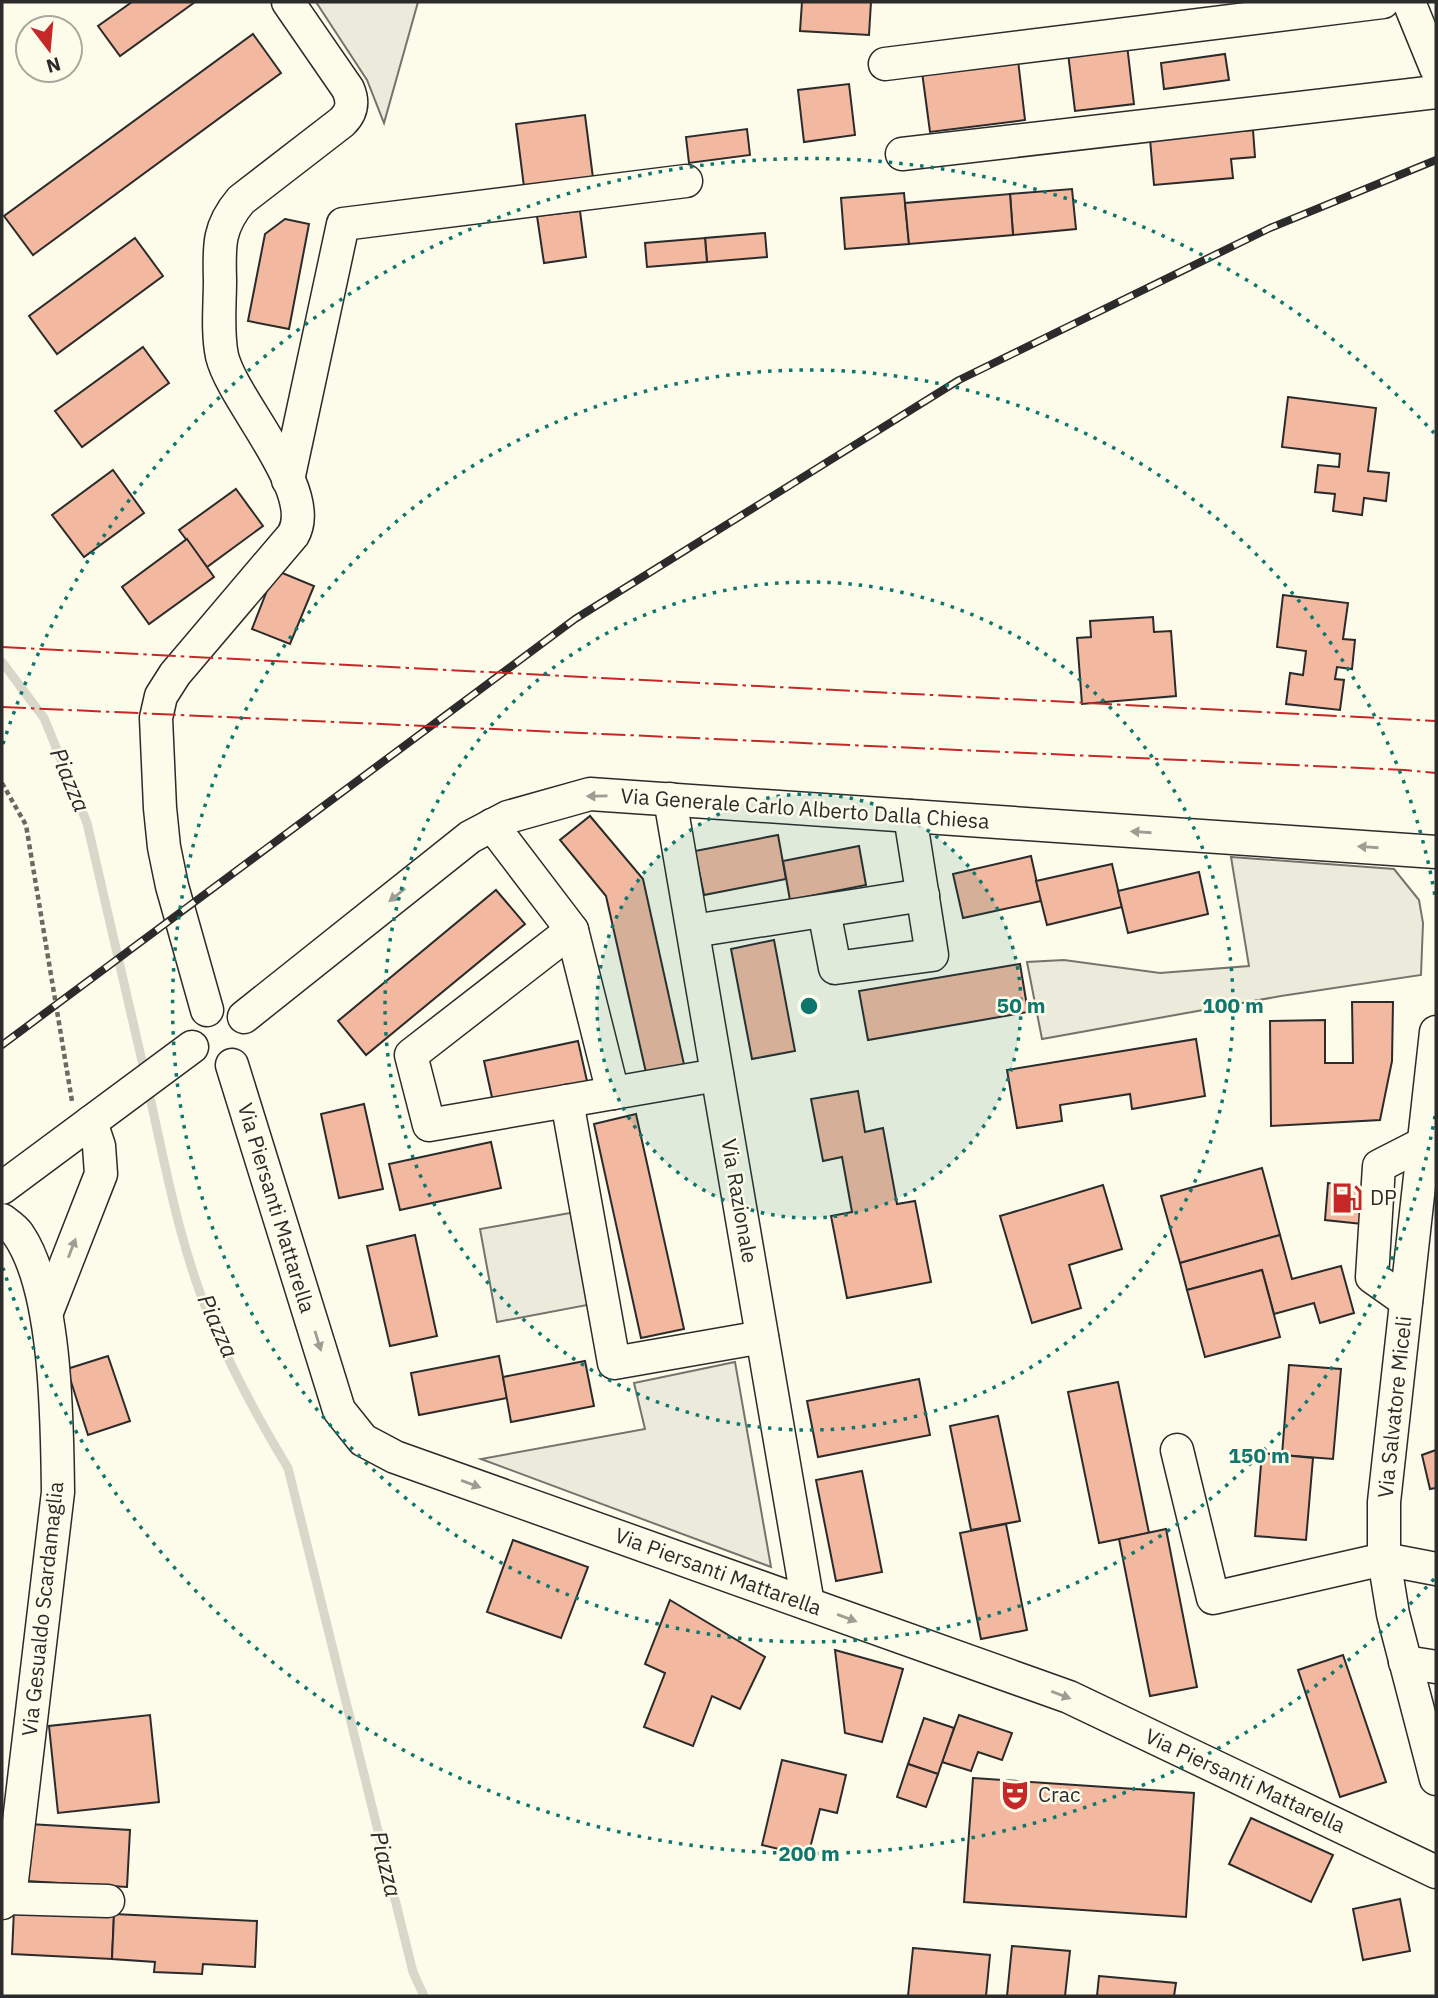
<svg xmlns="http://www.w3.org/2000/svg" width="1438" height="1998" font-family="'IBM Plex Sans',sans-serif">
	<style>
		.green { fill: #ecebdb; stroke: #74746e; stroke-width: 2 }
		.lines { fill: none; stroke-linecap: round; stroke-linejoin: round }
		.stream { stroke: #d8d7c9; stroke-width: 9 }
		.building { fill: #f2b8a0; stroke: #2b2b2b; stroke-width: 2 }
		.minor-casing { stroke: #2b2b2b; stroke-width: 35 }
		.path { stroke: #6a6964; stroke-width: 4.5; stroke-dasharray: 5 3.5; stroke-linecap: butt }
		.minor { stroke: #fdfbea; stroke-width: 32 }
		.rail-casing { stroke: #2b2b2b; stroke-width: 8 }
		.rail { stroke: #fdfbea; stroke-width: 5; stroke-dasharray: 16; stroke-linecap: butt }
		.power { stroke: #c62828; stroke-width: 2; stroke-dasharray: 24 5 3.5 5; stroke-linecap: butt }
		.oneway { fill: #9e9d94 }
		.ring { fill: none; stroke: #0f766e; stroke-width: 3.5; stroke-dasharray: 3.5 7 }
		.labels { text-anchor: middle; stroke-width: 5; stroke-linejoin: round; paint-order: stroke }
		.street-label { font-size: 21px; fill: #2b2b2b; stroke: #fdfbea }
		.poi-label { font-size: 21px; fill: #2b2b2b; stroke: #fdfbea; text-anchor: start }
		.water-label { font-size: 23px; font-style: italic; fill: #2b2b2b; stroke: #fdfbea }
		.centre { fill: #0f766e; stroke: #fdfbea; stroke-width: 3.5 }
		.ring-label { font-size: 21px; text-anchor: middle; font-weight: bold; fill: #0f766e; stroke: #fdfbea; stroke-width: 5; stroke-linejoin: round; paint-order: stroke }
	</style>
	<rect width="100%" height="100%" fill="#fdfbea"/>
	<g class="green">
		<polygon points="316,2 418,2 384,123 367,80"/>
		<polygon points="1231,857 1394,869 1419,900 1423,923 1421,975 1281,996 1042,1039 1027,962 1064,960 1160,973 1249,966"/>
		<polygon points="587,1210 603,1302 497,1322 480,1229"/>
		<polygon points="735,1362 771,1567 481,1459 645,1429 634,1383"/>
	</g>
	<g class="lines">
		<g class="stream">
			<polyline points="2,662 44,718 87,823 145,1074"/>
			<path d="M 148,1088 C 165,1164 179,1243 209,1316 C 231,1368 259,1420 288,1468 L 413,1972 L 424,1996"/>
		</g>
	</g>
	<g class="building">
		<polygon points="132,2 195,2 120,56 98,26"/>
		<polygon points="802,2 871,2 869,35 800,31"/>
		<polygon points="253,34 281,73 33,255 4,216"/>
		<polygon points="1127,45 1134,104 1075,111 1068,53"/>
		<polygon points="1225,54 1229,80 1164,89 1161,63"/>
		<polygon points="1018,60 1025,120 930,132 922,72"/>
		<polygon points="849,84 855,135 804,142 798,90"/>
		<polygon points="585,115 593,178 524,187 516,124"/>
		<polygon points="747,129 750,155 689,163 686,137"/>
		<polygon points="1253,130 1255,157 1231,159 1233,178 1154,185 1150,139"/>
		<polygon points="1072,189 1076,229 1013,235 1010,194"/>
		<polygon points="904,193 909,244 845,249 841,198"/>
		<polygon points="1010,194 1013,235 909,244 905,203"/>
		<polygon points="580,211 586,257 544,263 537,216"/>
		<polygon points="285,219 309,224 289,329 248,321 265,234"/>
		<polygon points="765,233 767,257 707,262 705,238"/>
		<polygon points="135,238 163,276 57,354 29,316"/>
		<polygon points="705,238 707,262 647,267 645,243"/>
		<polygon points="143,347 169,383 82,447 55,411"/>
		<polygon points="1288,397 1376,408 1368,471 1389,473 1386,501 1364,498 1362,515 1333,511 1335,494 1315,492 1318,465 1339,467 1340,454 1282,447"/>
		<polygon points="113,470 144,513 84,557 52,515"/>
		<polygon points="236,489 263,526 207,567 179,530"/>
		<polygon points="187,539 214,577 149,624 122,587"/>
		<polygon points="275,570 314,586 290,644 252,629"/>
		<polygon points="1283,595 1348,603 1343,639 1355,640 1352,669 1337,667 1335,679 1344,680 1340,710 1286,704 1290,673 1303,675 1306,651 1277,647"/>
		<polygon points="1153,617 1154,632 1171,631 1176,696 1082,704 1077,638 1091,637 1090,621"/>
		<polygon points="590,816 643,879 685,1069 647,1077 606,896 560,840"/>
		<polygon points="778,835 786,879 704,895 695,851"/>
		<polygon points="859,846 866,885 790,900 783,861"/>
		<polygon points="1031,856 1041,901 963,918 953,874"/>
		<polygon points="1112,864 1122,907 1047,925 1036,881"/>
		<polygon points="1199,872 1208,914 1128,933 1118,891"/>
		<polygon points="496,890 525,924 366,1055 338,1021"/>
		<polygon points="774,940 795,1051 752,1059 731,949"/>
		<polygon points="1020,964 1028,1012 868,1040 859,991"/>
		<polygon points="1352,1002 1393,1002 1392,1061 1380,1120 1271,1126 1270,1021 1325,1020 1325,1063 1353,1063"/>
		<polygon points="1196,1039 1205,1096 1132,1109 1130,1094 1060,1105 1062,1121 1017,1128 1007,1070"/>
		<polygon points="578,1041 589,1090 495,1111 484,1061"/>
		<polygon points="858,1091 865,1132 883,1128 897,1204 915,1201 931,1282 847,1298 831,1216 852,1212 842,1157 823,1161 811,1099"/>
		<polygon points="364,1104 383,1189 339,1198 321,1114"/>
		<polygon points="636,1114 684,1329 641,1338 594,1124"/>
		<polygon points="491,1142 501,1188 400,1210 389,1164"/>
		<polygon points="1262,1168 1280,1235 1180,1263 1161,1196"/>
		<polygon points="1328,1183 1385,1189 1381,1226 1325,1220"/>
		<polygon points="1103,1185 1122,1249 1069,1265 1081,1308 1032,1323 1000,1216"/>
		<polygon points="415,1235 437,1336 390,1346 367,1246"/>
		<polygon points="1280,1235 1292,1279 1341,1266 1354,1313 1320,1323 1314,1303 1274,1314 1262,1270 1187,1290 1180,1263"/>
		<polygon points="1262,1270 1280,1337 1205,1357 1187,1290"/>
		<polygon points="108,1356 130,1421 88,1435 67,1369"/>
		<polygon points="499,1356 507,1398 419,1415 411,1373"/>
		<polygon points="585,1361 594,1406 511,1422 503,1377"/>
		<polygon points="1289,1365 1341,1369 1333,1459 1282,1455"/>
		<polygon points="919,1379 930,1435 818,1457 807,1401"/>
		<polygon points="1118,1382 1149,1533 1099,1543 1068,1392"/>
		<polygon points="998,1416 1020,1521 971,1530 950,1426"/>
		<polygon points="1436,1450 1436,1488 1430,1489 1422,1455"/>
		<polygon points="1262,1453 1313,1458 1306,1540 1255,1536"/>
		<polygon points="862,1471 882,1572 836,1581 816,1480"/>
		<polygon points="1006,1524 1027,1630 981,1639 960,1533"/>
		<polygon points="1166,1529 1197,1687 1150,1696 1119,1539"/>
		<polygon points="513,1540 588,1567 561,1638 487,1612"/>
		<polygon points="670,1600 765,1657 740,1709 712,1696 693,1746 644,1727 665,1673 645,1664"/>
		<polygon points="835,1650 903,1669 882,1742 845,1733"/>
		<polygon points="1343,1655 1386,1782 1340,1797 1298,1670"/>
		<polygon points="150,1715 159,1802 58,1813 49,1726"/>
		<polygon points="959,1715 1012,1733 1002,1760 978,1752 971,1771 942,1762"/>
		<polygon points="924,1718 954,1728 938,1774 908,1764"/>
		<polygon points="782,1760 846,1775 837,1813 820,1809 808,1856 762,1845"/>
		<polygon points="908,1764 938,1774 926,1807 897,1797"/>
		<polygon points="973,1778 1194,1793 1186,1917 964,1902"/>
		<polygon points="1251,1818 1333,1855 1311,1902 1229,1864"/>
		<polygon points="29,1824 130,1830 127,1887 26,1881"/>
		<polygon points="1400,1899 1410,1951 1363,1960 1353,1909"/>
		<polygon points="14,1909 114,1914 112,1959 12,1954"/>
		<polygon points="114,1914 257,1921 255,1967 203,1964 202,1974 154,1972 155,1962 112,1959"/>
		<polygon points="1012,1946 1070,1951 1065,1996 1007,1996"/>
		<polygon points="913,1948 990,1955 986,1996 908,1996"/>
		<polygon points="1099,1976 1176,1983 1174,1996 1097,1996"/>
	</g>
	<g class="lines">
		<g class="minor-casing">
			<g id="minor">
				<polyline points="1409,2 1436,68"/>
				<polyline points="885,64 1383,2"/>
				<polyline points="902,154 1436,92"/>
				<polyline points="288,480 343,224 686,181"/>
				<polyline points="670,799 808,1604"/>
				<polyline points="492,825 572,930 613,1093"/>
				<polyline points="824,911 835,968 932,955 910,816"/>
				<polyline points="572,930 411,1055 429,1125 717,1075"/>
				<polyline points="693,931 923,895"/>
				<path d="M 207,1010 L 172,886 L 164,847 L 160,808 L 156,718 L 161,696 L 175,674 L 293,535 C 319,491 233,402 222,356 C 217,332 220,304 220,280 C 219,246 218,227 241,200 L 342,122 C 352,112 354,103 348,89 L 288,2"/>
				<polyline points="244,1017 470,837 508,817 590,794 1436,852"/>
				<polyline points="1436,1032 1384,1502 1384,1559 1393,1614 1436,1779"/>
				<polyline points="232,1065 339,1410 363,1440 395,1457 1069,1697 1436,1872"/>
				<polyline points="567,1101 614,1363 762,1337"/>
				<polyline points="2,1188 192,1047"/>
				<path d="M 2,1220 C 7,1224 14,1228 18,1234 C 57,1290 57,1423 58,1492 L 11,1889 L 2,1903"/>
				<polyline points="1406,1301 1372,1277 1379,1166 1424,1143"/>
				<polyline points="47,1312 101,1174 99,1146 91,1122"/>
				<polyline points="1177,1450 1213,1598 1384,1559 1436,1569"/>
				<polyline points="1405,1662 1436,1667"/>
				<polyline points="6,1898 108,1901"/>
			</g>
		</g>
		<polyline class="path" points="2,783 26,825 72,1101"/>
		<use href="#minor" class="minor"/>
		<g class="rail-casing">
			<polyline id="rail" points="2,1045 575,619 959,380 1270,228 1436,160"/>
		</g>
		<use href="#rail" class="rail"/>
		<g class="power">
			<polyline points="2,647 1436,721"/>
			<polyline points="2,707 1405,770 1436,773"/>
		</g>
	</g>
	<defs><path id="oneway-solid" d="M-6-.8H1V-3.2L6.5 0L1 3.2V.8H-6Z" transform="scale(1.75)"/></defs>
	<g class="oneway">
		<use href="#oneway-solid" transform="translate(597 796) rotate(179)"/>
		<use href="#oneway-solid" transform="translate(1141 832) rotate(-176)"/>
		<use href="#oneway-solid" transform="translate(1368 847) rotate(-176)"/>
		<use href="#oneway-solid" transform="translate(397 895) rotate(141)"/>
		<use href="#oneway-solid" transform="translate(72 1248) rotate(-69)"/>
		<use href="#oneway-solid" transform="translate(318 1341) rotate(73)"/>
		<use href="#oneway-solid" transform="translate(471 1484) rotate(20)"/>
		<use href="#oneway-solid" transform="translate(847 1618) rotate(20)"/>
		<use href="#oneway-solid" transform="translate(1061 1695) rotate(21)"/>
	</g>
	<circle cx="809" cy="1006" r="212" fill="#0f766e" fill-opacity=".12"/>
	<g class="ring">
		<circle cx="809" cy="1006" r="212"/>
		<circle cx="809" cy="1006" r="424"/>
		<path d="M1435 1116A636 636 0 1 1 1435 896"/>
		<path d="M1434 1579A848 848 0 0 1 3 1268M3 744A848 848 0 0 1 1434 433"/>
	</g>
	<defs>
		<g id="fuel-bare" transform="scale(2.415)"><path d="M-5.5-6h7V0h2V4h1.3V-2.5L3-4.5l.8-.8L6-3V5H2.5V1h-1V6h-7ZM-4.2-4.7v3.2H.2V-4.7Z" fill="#c62828" stroke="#fdfbea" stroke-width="2.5" paint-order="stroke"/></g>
		<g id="theatre-bare" transform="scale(2.415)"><path d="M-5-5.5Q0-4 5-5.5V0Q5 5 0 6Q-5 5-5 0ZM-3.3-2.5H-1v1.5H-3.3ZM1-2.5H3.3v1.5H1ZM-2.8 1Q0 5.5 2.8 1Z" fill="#c62828" stroke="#fdfbea" stroke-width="2.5" paint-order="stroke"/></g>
	</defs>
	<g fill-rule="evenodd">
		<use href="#fuel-bare" x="1347" y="1198"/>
		<use href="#theatre-bare" x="1015" y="1795"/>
	</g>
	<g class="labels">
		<g class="street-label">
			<text transform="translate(805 809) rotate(4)" y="7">Via Generale Carlo Alberto Dalla Chiesa</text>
			<text transform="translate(739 1201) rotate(80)" y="7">Via Razionale</text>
			<text transform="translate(276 1208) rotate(73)" y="7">Via Piersanti Mattarella</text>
			<text transform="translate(1395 1407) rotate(-84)" y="7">Via Salvatore Miceli</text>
			<text transform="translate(718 1572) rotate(20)" y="7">Via Piersanti Mattarella</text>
			<text transform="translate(43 1609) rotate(-84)" y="7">Via Gesualdo Scardamaglia</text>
			<text transform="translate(1245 1781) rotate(25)" y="7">Via Piersanti Mattarella</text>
		</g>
		<g class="poi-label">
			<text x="1370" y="1205">DP</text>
			<text x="1038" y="1802">Crac</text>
		</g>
		<g class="water-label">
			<text transform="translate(70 780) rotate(67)" y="8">Piazza</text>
			<text transform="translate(218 1326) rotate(66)" y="8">Piazza</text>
			<text transform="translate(386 1864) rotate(76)" y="8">Piazza</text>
		</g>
	</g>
	<circle cx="809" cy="1006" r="10" class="centre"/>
	<g class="ring-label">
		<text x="1021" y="1013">50 m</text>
		<text x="1233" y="1013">100 m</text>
		<text x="1259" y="1463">150 m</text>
		<text x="809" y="1861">200 m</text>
	</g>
	<rect width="1438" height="1998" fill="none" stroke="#2b2b2b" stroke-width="7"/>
	<g transform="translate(49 49) rotate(164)"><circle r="33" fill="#fdfbea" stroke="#a9a89e" stroke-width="2"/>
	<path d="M0-5L12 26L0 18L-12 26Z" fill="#c62828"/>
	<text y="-10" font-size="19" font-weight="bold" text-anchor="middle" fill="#2b2b2b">N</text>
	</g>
</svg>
